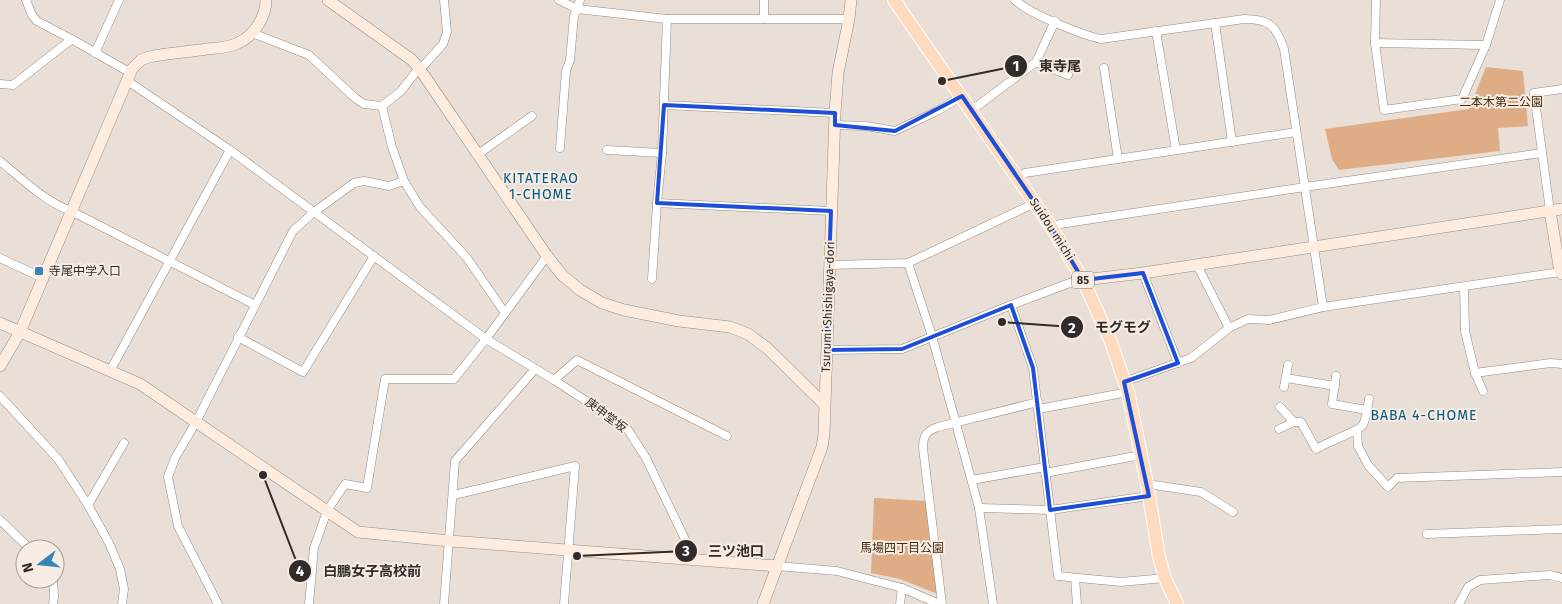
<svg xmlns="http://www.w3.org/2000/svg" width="1562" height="604" font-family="'Fira Sans','Noto Sans JP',sans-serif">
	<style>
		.green { fill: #dfad85 }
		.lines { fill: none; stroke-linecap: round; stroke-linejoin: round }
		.street-casing { stroke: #948a81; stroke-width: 9 }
		.secondary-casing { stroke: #948a81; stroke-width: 12 }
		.primary-casing { stroke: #fff; stroke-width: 14 }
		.street { stroke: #fff; stroke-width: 8 }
		.secondary { stroke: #feeddf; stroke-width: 11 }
		.primary { stroke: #fedbbe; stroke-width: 12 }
		.marked { fill: none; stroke: #1d4ed8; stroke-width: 4; stroke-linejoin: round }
		.poi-dot { fill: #3785b8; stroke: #f7ece3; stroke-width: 2 }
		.labels { text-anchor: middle; stroke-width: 4; stroke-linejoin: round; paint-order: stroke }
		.shield { fill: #f7ece3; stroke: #6c6661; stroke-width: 1 }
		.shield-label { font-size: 11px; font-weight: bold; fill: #312c29 }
		.park-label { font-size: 12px; fill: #492b10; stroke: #f7ece3 }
		.street-label { font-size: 12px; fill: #312c29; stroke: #f7ece3 }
		.poi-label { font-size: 12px; fill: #312c29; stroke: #f7ece3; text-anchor: start }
		.neighbourhood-label { font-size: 14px; letter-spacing: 1px; fill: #035783; stroke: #f7ece3 }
		.leader { fill: none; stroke: #312c29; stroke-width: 2 }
		.callout-dot { fill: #312c29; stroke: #f7ece3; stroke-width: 2 }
		.mark-label { font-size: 15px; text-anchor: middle; font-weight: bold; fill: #fff }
		.callout-label { font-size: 14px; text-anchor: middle; font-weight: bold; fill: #312c29; stroke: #f7ece3; stroke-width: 4; stroke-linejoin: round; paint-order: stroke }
	</style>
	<rect width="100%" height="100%" fill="#eadfd6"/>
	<g class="green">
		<polygon points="1486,67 1523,71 1528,126 1498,128 1500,151 1339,170 1332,159 1325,129 1469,109"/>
		<polygon points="874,498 927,501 938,594 900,579 871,573"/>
	</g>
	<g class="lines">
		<g class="street-casing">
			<g id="street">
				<polyline points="26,0 32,15 37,21 75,41 129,72"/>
				<polyline points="559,0 577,9 667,19 849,19"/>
				<polyline points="764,0 764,19"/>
				<path d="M 1015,0 C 1028,13 1082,35 1101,39 L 1244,19 C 1269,19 1276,25 1284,49 L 1323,307"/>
				<polyline points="1376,0 1375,43 1384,110 1462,99 1486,45 1500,0"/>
				<polyline points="1215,23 1232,142"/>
				<polyline points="1156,31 1176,150"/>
				<polyline points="252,33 309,55 355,98 364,104 382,106 401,91 419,68 425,64 443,44 447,32 444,0"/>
				<polyline points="1375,43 1486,45"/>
				<polyline points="95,53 119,0"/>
				<polyline points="1036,62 1068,75"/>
				<polyline points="1104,68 1118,159"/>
				<polyline points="126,80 230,150 486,339 554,380 620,423 628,430 646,458 695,560"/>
				<polyline points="0,84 13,85 72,39"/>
				<polyline points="664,105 835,113"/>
				<polyline points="382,106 392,147 404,181 420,207 467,258 505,313"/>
				<polyline points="972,110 1036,62 1055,21"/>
				<polyline points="835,125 866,126 895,131 937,111 962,96"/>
				<polyline points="560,148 566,71 570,60 574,16 580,0"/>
				<polyline points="607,150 662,153"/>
				<polyline points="477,155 532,116"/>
				<path d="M 0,161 C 22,179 44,201 71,211 L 255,305"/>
				<polyline points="1018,178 1025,173 1296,132"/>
				<polyline points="657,203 831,211"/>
				<polyline points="1550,211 1534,93 1562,89"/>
				<polyline points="1052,228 1060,224 1305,187 1542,153"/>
				<polyline points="0,258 43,278"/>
				<polyline points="908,263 932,336 979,508 993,604"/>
				<polyline points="829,265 908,263 1035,203"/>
				<polyline points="1197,265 1229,328"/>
				<polyline points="1143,273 1178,363"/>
				<polyline points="652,279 657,203 662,153 667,19"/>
				<polyline points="1464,287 1465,331 1475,373 1483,391"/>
				<polyline points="1011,305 1033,368 1058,576 1121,582 1165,578"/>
				<polyline points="238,337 303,372 374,256"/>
				<polyline points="826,350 902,349 1011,305 1075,281 1083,280"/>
				<polyline points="110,371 230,150"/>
				<polyline points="1475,373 1551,363 1562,364"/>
				<polyline points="1336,376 1332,404 1367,410"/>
				<polyline points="1286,378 1335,386"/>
				<polyline points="554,380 577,360 727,436"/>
				<polyline points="1124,382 1191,358 1229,328 1248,319 1269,320 1323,307 1560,272"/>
				<polyline points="1284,387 1288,365"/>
				<polyline points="0,396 58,459 88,505 109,543 120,569 124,589 122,604"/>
				<polyline points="1280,407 1294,422"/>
				<polyline points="1039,409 1128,392"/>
				<path d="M 1279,429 L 1294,422 L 1301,422 L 1316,449 C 1324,444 1359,430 1362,426 C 1366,421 1368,406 1369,399"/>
				<polyline points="1357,430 1358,446 1368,465 1388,487 1397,478 1562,472"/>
				<polyline points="1045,473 1141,455"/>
				<polyline points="972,480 1045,467"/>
				<polyline points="1147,484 1201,492 1233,512"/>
				<polyline points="454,495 575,466 564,604"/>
				<polyline points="88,505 124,443"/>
				<polyline points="979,508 1050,510 1149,496"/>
				<polyline points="0,520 30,549"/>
				<polyline points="1427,534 1562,529"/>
				<polyline points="777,566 837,571 902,588 939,604"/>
				<polyline points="1075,578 1077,604"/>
				<polyline points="53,604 54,596 53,579"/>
				<polyline points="218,604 178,526 168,477 175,458 196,422 293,231 314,212 354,183 364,181 389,186 404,181"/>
				<polyline points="309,604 314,548 327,511 345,484 367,488 385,379 454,379 486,339 547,256"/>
				<polyline points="444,604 455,461 535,369"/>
				<polyline points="900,604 902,588"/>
				<path d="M 942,604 L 923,448 C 923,436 926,431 938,427 L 1038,402"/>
				<polyline points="1459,604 1468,587 1480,580 1550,575 1562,578"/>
			</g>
		</g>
		<g class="secondary-casing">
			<g id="secondary">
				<polyline points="328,0 412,60 419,68 547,256 562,275 580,290 602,303 624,310 679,321 730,327 748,334 767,348 824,404"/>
				<polyline points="1550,211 1560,272 1562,274"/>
				<polyline points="1083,280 1143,273 1562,209"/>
				<polyline points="0,323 140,384 358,532 450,541 777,566"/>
				<path d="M 0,366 L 20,332 L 132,69 L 141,60 L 149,57 C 168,53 188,52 207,49 C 217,48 228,48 238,43 C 254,36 266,17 266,0"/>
				<polyline points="763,604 822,447 824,434 835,113 838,73 849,19 851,0"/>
			</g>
		</g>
		<g class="primary-casing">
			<polyline id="primary" points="894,0 1052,228 1083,280 1111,342 1128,392 1147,484 1159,557 1165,578 1177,604"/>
		</g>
		<use href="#street" class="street"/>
		<use href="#secondary" class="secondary"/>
		<use href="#primary" class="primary"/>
	</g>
	<path class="marked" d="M 962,96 L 1052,228 L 1083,280 L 1143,273 L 1178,363 L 1124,382 L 1149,496 L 1050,510 L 1033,368 L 1011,305 L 902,349 L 826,350 L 831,211 L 657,203 L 664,105 L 835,113 L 835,125 L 895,131 Z"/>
	<rect class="poi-dot" x="34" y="266" width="10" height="10" rx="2.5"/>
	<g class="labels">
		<rect class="shield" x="1072" y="271.5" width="22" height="17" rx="4"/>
		<g class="shield-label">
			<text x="1083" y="284">85</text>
		</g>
		<g class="park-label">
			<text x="1501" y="106">二本木第二公園</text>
			<text x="902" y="552">馬場四丁目公園</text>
		</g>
		<g class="street-label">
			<text transform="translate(1052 229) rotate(57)" y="4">Suidou michi</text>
			<text transform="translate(828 307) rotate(-88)" y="4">Tsurumi Shishigaya-dori</text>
			<text transform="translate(606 415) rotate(37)" y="4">庚申堂坂</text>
		</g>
		<g class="poi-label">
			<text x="49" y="275">寺尾中学入口</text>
		</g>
		<g class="neighbourhood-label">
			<text x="541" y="183">KITATERAO<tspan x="541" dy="16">1-CHOME</tspan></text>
			<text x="1424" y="420">BABA 4-CHOME</text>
		</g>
	</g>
	<path class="leader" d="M942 81L1016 66M1002 322L1072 327M577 556L686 551M263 475L300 571"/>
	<g class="callout-dot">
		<circle cx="942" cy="81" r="5"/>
		<circle cx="1002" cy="322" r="5"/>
		<circle cx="577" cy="556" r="5"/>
		<circle cx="263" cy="475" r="5"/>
		<circle cx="1016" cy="66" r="12"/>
		<circle cx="1072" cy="327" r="12"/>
		<circle cx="686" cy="551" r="12"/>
		<circle cx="300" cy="571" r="12"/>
	</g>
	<g class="mark-label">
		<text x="1016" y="71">1</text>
		<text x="1072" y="333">2</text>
		<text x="686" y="556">3</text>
		<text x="300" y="576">4</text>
	</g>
	<g class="callout-label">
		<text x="1060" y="71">東寺尾</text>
		<text x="1123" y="332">モグモグ</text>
		<text x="736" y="556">三ツ池口</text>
		<text x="372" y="576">白鵬女子高校前</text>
	</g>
	<g transform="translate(40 564) rotate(254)"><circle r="24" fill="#f7ece3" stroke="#a89f99"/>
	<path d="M0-4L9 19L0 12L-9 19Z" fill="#3785b8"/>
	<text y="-8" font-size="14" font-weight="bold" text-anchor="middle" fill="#312c29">N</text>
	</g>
</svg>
